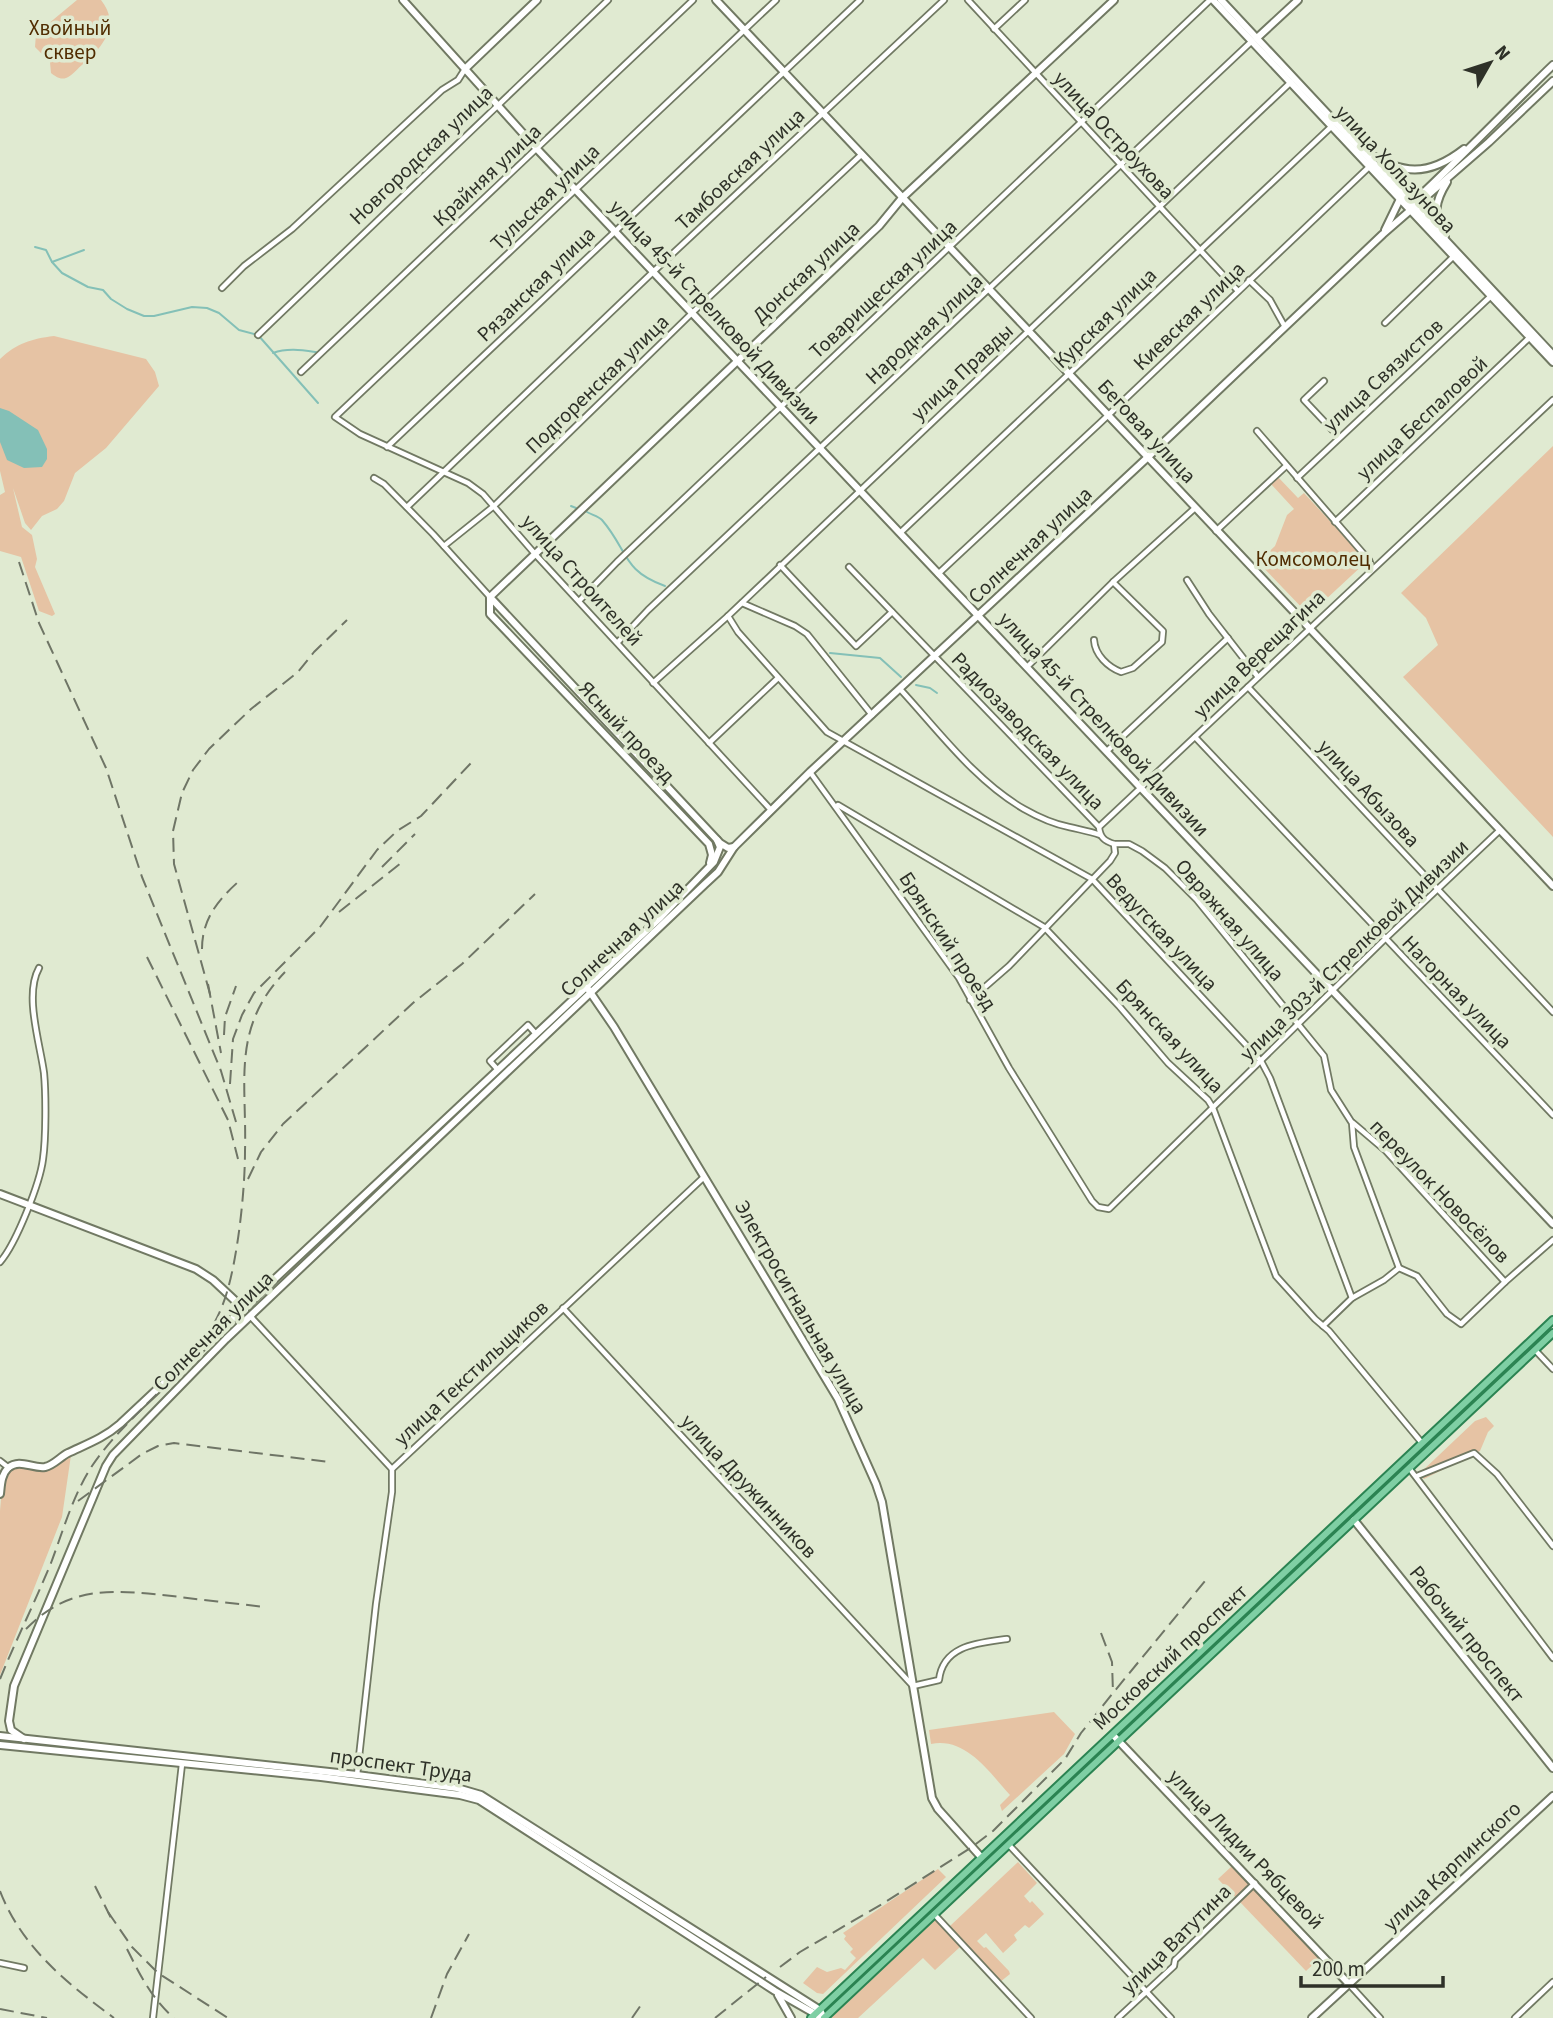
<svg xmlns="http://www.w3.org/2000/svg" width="1553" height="2018" font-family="'Source Sans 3',sans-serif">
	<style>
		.green { fill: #e6c3a4 }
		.water { fill: #84c0b7 }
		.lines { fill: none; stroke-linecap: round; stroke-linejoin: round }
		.stream { stroke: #84c0b7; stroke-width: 2 }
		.street-casing { stroke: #717963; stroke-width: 8 }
		.secondary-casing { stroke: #717963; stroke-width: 10 }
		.primary-casing { stroke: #2b8352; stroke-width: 10 }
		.street { stroke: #fff; stroke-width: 4.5 }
		.secondary { stroke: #fff; stroke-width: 6 }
		.primary { stroke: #7fcfa4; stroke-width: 6 }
		.rail { stroke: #6f7566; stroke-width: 2; stroke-dasharray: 14 7; stroke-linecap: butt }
		.labels { text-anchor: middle; stroke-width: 7; stroke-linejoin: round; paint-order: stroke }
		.park-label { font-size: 21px; fill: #502c01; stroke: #e0ead1 }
		.street-label { font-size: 21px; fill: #2e3128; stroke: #e0ead1 }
	</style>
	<rect width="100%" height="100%" fill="#e0ead1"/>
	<g class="green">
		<path d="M 77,0 L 101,0 C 121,25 103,47 83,64 C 78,68 72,76 66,78 C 60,80 55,76 51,73 L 50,62 L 35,47 L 36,34 Z"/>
		<path d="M 54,336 L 146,359 L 155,372 L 159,386 L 106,448 L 75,473 L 64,501 L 57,509 L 42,516 L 31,530 L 25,523 L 13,488 L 22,527 L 32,535 L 37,559 L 35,567 L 55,614 L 52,616 L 39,611 L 21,557 L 0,551 L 0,495 L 5,492 L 0,471 L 0,359 C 17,343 31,339 54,336 Z"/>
		<polygon points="1553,446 1553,837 1403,677 1438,645 1426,618 1401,593"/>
		<polygon points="1278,477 1298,498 1304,493 1363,557 1365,563 1310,614 1306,612 1258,562 1275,546 1287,515 1294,509 1271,484"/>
		<polygon points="1486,1417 1494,1426 1488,1432 1480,1451 1424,1479 1419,1474 1475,1421"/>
		<path d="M 71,1455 L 62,1517 L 0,1675 L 0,1511 C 2,1496 0,1473 16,1466 L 43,1468 Z"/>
		<path d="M 1054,1712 L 1075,1734 L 1064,1754 L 1002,1811 L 1000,1805 L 1010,1795 C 989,1772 966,1737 931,1744 L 929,1730 Z"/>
		<polygon points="1018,1862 1037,1883 1024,1896 1030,1903 1032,1901 1044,1914 1029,1928 1025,1925 1014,1935 1017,1940 1003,1953 986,1933 977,1941 984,1948 986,1947 1009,1971 1010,1974 1000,1982 950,1926"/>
		<polygon points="1232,1866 1320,1958 1306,1971 1218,1879"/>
		<polygon points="938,1869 946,1877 823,1994 817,1993 803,1983 817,1967 827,1972 841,1968 845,1970 856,1958 850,1952 853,1949 844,1939 846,1936 843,1933"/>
		<polygon points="935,1920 960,1947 935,1970 923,1958 858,2018 831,2018"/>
	</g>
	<polygon class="water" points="0,408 9,411 38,430 47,449 47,459 42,467 24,468 7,460 0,442"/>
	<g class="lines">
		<g class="stream">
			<polyline points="35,247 46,250 52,262 62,273 88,287 103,290 111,299 127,309 144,316 154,316 192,307 207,308 219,313 239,330 258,335 318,403"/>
			<polyline points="52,262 84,250"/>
			<path d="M 273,353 C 287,348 301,350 316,352"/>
			<polyline points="571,506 576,508"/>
			<path d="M 587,512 C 592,515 598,516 602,520 C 628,550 622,571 665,586"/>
			<polyline points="830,653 880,658 901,677"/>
			<polyline points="916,685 930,688 937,693"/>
		</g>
		<g class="street-casing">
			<g id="street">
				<polyline points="968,0 1238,291"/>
				<polyline points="994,29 1025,0"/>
				<polyline points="1249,280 1270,300 1285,327"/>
				<polyline points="222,288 244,266 292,229 442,90 458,80 465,69"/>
				<polyline points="1385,323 1454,256"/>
				<polyline points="258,335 608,0"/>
				<polyline points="301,372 693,0"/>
				<polyline points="1324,381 1304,400 1339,437"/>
				<polyline points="1257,431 1369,560 1372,568"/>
				<polyline points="387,447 860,0"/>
				<polyline points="374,478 384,484 433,534 490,597"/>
				<polyline points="1297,478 1491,296"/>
				<polyline points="407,507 653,272 944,0"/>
				<polyline points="1335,522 1530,337"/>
				<polyline points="1216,531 1286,466"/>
				<polyline points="900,533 1332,126"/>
				<polyline points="444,546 494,506 692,313 861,155"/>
				<polyline points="780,565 856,646 892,612"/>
				<polyline points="849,567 1099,827"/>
				<polyline points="938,574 1100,423 1369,167"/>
				<polyline points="1187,580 1209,614 1258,677"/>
				<polyline points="579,601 617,562 1210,0"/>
				<polyline points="742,603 795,626 807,634 872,715"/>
				<polyline points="728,616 738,632 827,732 1092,879 1261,1061 1270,1078 1352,1298"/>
				<path d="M 1094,640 C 1095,655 1108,667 1121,672 L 1133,668 L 1162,642 L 1163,631 L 1113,582"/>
				<polyline points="618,642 648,610 1252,41"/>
				<polyline points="1027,667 1113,582 1195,508"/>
				<polyline points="653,683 728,616 1291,82"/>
				<polyline points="1248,687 1553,1012"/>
				<path d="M 900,689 C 938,730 975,781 1024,809 C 1038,817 1054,824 1069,827 C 1081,830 1089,831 1100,835"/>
				<polyline points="1195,737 1553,1115"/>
				<polyline points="709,743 778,678"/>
				<polyline points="1107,751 1228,638"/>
				<polyline points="810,772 959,978 1009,1068 1092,1201 1098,1207 1109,1209 1385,939 1500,830"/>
				<polyline points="838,805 1044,927 1119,1006 1168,1063 1208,1100 1213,1108 1276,1276 1315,1319 1329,1331 1422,1443"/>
				<polyline points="771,810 535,554 483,494 468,483 360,434 335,417 776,0"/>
				<polyline points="1114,844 1129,844 1142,851 1165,868 1197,900 1324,1056 1331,1090 1352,1123 1354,1147 1399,1268"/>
				<path d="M 970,1000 L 1009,966 L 1110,861 L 1115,853 L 1114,844 C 1105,841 1100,838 1099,827 L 1553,400"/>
				<polyline points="498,1070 490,1061 528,1025 536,1034"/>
				<polyline points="1353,1123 1386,1151 1505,1282"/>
				<path d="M 0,1262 C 16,1244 40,1183 43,1159 C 46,1138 46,1094 44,1073 C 40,1043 24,995 39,968"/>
				<path d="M 563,1308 L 913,1686 L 939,1680 C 943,1645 978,1643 1007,1639"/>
				<polyline points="251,1317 392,1469"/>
				<polyline points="1323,1326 1352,1298 1384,1280 1399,1268 1417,1276 1447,1314 1461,1324 1505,1282 1553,1240"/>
				<polyline points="1535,1350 1553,1369"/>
				<polyline points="0,1461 9,1468"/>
				<polyline points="1409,1468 1553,1658"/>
				<polyline points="1417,1476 1474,1453 1497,1474 1553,1546"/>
				<polyline points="357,1775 376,1604 392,1492 392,1469 704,1177"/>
				<polyline points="1009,1845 1171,2018"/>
				<polyline points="934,1914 1031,2018"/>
				<polyline points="0,1963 24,1968"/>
				<polyline points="1349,1984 1380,2018"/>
				<polyline points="153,2018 182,1764"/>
				<polyline points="1118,2018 1174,1966 1175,1960 1255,1883"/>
				<polyline points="1515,2018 1553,1982"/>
			</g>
		</g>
		<g class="secondary-casing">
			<g id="secondary">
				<polyline points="403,0 537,149 1553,1224"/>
				<polyline points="716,0 1553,886"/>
				<polyline points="1213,0 1553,362"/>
				<polyline points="1221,0 1553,355"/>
				<polyline points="1257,38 1298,0"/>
				<polyline points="466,68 537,0"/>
				<path d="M 1365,151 C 1402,175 1428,177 1464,149"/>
				<path d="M 1409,206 C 1459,160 1504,112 1553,65"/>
				<polyline points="1385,230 1400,199"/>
				<path d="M 1445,236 C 1433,214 1434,203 1447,182"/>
				<polyline points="490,597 879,226 902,198 1114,0"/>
				<polyline points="490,597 490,614 709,844 712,855 710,863"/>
				<polyline points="490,597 720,843 728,848 734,847"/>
				<polyline points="588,989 614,1027 838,1399 876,1484 882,1502 932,1798 938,1809 981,1857"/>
				<polyline points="0,1194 196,1269 213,1280 245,1310"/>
				<path d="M 0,1494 C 1,1485 1,1475 8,1468 C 20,1458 32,1469 45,1467 C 54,1465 60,1457 68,1453 C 87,1444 104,1438 120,1424 L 661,917 L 714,862 L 720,847 L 717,840"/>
				<polyline points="1354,1520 1553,1768"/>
				<polyline points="1113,1735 1349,1984"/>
				<polyline points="0,1736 357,1775 457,1788 481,1795 820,2010 824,2018"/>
				<polyline points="24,1739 11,1730 9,1721 14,1686 106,1466 113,1455 226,1339 705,884 718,872 734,847 810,772 1148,457 1383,234 1489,142 1553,81"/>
				<polyline points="0,1745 321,1777 460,1795 479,1800 775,1991 819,2016"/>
				<polyline points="778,1995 791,2018"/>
				<polyline points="1312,2018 1553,1796"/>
			</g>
		</g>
		<g class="primary-casing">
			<g id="primary">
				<polyline points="811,2018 1553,1320"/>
				<polyline points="824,2018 1553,1333"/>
			</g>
		</g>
		<use href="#street" class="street"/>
		<use href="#secondary" class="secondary"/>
		<use href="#primary" class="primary"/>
		<g class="rail">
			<polyline points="19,562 39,623 106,768 142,877 221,1071 236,1122"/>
			<polyline points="382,867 415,834"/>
			<polyline points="339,912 401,863"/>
			<path d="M 202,949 C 202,920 217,901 238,882"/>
			<polyline points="147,957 228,1120 238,1159"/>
			<polyline points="208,984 221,1053"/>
			<polyline points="210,994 174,864 173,831 182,793 193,770 209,749 251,709 298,672 314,652 347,620"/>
			<polyline points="224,1035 225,1017 236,986"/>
			<polyline points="230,1084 233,1039 242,1015 254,993 320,927 377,850 397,831 421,816 471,763"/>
			<polyline points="248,1179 261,1152 283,1124 413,1003 462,964 535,894"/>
			<polyline points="78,1501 142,1454 158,1446 174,1443 330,1462"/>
			<path d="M 26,1629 C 70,1584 115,1590 172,1596 C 202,1600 233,1603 263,1607"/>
			<polyline points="1101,1633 1112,1662 1113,1693"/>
			<path d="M 0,1679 C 16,1640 35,1602 51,1563 C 63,1531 73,1495 92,1466 C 134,1404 205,1367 227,1292 C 238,1255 245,1191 245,1151 C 247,1081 231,1028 285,972"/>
			<polyline points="95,1886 111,1918"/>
			<path d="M 0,1891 C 22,1948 67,1983 114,2018"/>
			<polyline points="108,1912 132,1947 158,1973 228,2018"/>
			<path d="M 127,1949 C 140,1975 152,1999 174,2018"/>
			<polyline points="780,1967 800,1952 882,1904 972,1847 993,1831 1065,1759 1081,1733 1113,1693 1205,1581"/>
			<polyline points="0,2009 47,2018"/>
			<polyline points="431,2018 447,1974 469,1934"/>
			<polyline points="632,2018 643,2002"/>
			<polyline points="715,2018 766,1977"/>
		</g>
	</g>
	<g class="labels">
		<g class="park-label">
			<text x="70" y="35">Хвойный<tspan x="70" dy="24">сквер</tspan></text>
			<text x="1313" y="566">Комсомолец</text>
		</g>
		<g class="street-label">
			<text transform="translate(1114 135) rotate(47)" y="7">улица Остроухова</text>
			<text transform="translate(421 155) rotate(-44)" y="7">Новгородская улица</text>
			<text transform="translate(740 169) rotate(-43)" y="7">Тамбовская улица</text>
			<text transform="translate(1396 169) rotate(47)" y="7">улица Хользунова</text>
			<text transform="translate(487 175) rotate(-43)" y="7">Крайняя улица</text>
			<text transform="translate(545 197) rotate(-44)" y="7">Тульская улица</text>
			<text transform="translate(806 272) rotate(-43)" y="7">Донская улица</text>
			<text transform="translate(536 284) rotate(-44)" y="7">Рязанская улица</text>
			<text transform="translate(883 289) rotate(-43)" y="7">Товарищеская улица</text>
			<text transform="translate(715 312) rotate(47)" y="7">улица 45-й Стрелковой Дивизии</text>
			<text transform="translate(1189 316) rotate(-44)" y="7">Киевская улица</text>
			<text transform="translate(1105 318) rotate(-44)" y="7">Курская улица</text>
			<text transform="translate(924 329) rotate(-43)" y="7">Народная улица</text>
			<text transform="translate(962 372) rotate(-43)" y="7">улица Правды</text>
			<text transform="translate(1383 375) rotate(-43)" y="7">улица Связистов</text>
			<text transform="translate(597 384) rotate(-44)" y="7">Подгоренская улица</text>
			<text transform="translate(1422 418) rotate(-43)" y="7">улица Беспаловой</text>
			<text transform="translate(1147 431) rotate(47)" y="7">Беговая улица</text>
			<text transform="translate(1030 545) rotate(-43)" y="7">Солнечная улица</text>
			<text transform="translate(582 580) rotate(48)" y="7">улица Строителей</text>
			<text transform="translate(1259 654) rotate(-44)" y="7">улица Верещагина</text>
			<text transform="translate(1104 724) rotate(47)" y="7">улица 45-й Стрелковой Дивизии</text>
			<text transform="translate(1028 731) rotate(46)" y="7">Радиозаводская улица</text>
			<text transform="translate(627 732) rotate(47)" y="7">Ясный проезд</text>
			<text transform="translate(1369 793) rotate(47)" y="7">улица Абызова</text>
			<text transform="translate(1230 920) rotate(49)" y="7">Овражная улица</text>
			<text transform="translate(1162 932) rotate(47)" y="7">Ведугская улица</text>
			<text transform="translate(622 938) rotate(-43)" y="7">Солнечная улица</text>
			<text transform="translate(948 941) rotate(57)" y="7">Брянский проезд</text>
			<text transform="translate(1354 950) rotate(-44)" y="7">улица 303-й Стрелковой Дивизии</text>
			<text transform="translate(1457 992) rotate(46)" y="7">Нагорная улица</text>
			<text transform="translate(1170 1036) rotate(47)" y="7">Брянская улица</text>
			<text transform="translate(1440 1191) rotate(46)" y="7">переулок Новосёлов</text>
			<text transform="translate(801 1307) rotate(60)" y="7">Электросигнальная улица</text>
			<text transform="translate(213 1331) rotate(-45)" y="7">Солнечная улица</text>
			<text transform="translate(471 1373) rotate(-43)" y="7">улица Текстильщиков</text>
			<text transform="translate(749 1486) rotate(47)" y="7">улица Дружинников</text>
			<text transform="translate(1467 1634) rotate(51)" y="7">Рабочий проспект</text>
			<text transform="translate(1170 1657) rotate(-43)" y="7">Московский проспект</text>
			<text transform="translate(401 1765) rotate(8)" y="7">проспект Труда</text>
			<text transform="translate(1246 1849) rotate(46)" y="7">улица Лидии Рябцевой</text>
			<text transform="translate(1452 1866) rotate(-43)" y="7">улица Карпинского</text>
			<text transform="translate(1176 1939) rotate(-45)" y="7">улица Ватутина</text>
		</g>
	</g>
	<g transform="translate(1490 63) rotate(51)" stroke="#e0ead1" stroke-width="5" paint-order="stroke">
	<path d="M0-5L12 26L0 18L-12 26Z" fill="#2e3128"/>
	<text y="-10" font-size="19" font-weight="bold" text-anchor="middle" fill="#2e3128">N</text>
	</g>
	<path d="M1301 1976v10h142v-10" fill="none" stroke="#2e3128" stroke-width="3.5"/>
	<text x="1312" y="1976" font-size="21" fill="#2e3128" stroke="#e0ead1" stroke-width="5" paint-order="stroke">200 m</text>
</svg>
